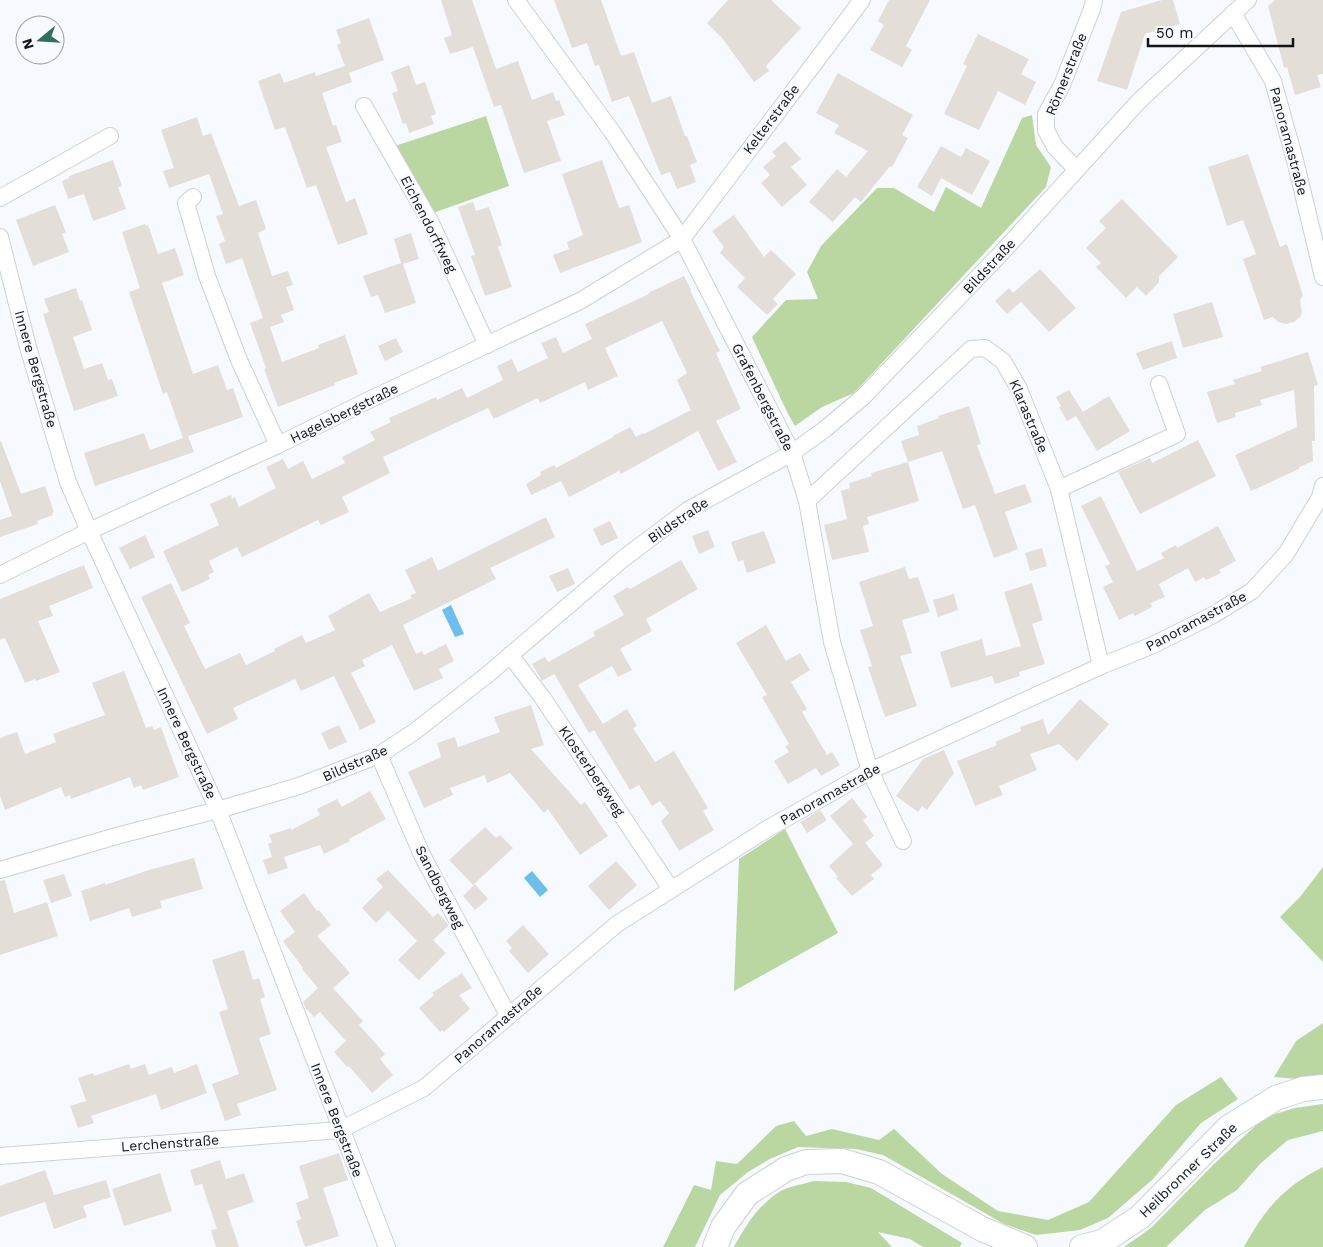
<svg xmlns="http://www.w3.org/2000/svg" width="1323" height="1247" font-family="'Work Sans',sans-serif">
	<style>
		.green { fill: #bad7a2 }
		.water { fill: #6dbeea }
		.building { fill: #e4ded9 }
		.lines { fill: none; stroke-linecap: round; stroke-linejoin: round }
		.minor-casing { stroke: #ccd1d7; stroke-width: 18 }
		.secondary-casing { stroke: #ccd1d7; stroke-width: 26 }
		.minor { stroke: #fff; stroke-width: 16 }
		.secondary { stroke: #fff; stroke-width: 24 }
		.labels { text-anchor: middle; stroke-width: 4.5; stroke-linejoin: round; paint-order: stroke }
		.street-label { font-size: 14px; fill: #131416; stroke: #f6faff }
	</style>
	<rect width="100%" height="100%" fill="#f6faff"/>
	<g class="green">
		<polygon points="1032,115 1036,145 1051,167 1046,187 854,393 822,407 795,426 788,414 752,337 786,300 818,299 807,272 821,246 877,188 894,188 934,212 946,187 981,208 1022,118"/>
		<polygon points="486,116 509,186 433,213 395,146"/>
		<polygon points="785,829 838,933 734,991 739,859"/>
		<polygon points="1323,867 1323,962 1280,917 1300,897"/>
		<polygon points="1323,1023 1323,1080 1320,1081 1274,1077 1296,1041"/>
		<polygon points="1221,1077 1238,1099 1201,1123 1152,1180 1108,1218 1080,1230 1036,1235 1004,1224 883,1155 856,1149 798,1147 770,1159 748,1172 720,1195 695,1247 663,1247 694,1185 711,1190 716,1161 737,1164 776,1126 794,1121 806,1136 832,1129 879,1140 894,1129 942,1174 998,1211 1048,1220 1089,1202 1176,1105"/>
		<polygon points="1323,1104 1323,1131 1288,1140 1261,1163 1237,1190 1205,1210 1166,1247 1124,1247 1151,1228 1214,1164 1265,1117 1295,1108"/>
		<path d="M 1323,1167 L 1323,1247 L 1244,1247 C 1265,1209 1283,1187 1323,1167 Z"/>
		<path d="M 814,1181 L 846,1182 L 871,1188 L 962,1243 L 960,1247 L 923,1247 L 910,1239 L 878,1232 L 892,1247 L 734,1247 C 746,1225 759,1204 781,1191 C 790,1186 804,1184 814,1181 Z"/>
	</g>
	<g class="water">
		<polygon points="451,605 464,634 455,637 442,610"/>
		<polygon points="532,871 548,890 540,897 524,878"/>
	</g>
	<g class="building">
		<polygon points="441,0 472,0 496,69 518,61 532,100 553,92 556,101 559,100 565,115 547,121 561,161 524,173 501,105 494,107 473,47 450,54 444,38 452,35"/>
		<polygon points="554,0 601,0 621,56 634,52 652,103 671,96 685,136 687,136 697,162 690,165 696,182 677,189 670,172 661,175 629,96 612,102 599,65 595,66 587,43 572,48"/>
		<polygon points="728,0 771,0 801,28 766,66 769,71 754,82 722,38 707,23"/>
		<polygon points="889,0 930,0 906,46 912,50 902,67 870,50 884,25 878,21"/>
		<polygon points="1162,0 1173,0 1180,24 1145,34 1127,90 1097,81 1121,12"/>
		<polygon points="1275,0 1323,0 1323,74 1317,75 1321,87 1295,95 1287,67 1284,68 1268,6"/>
		<polygon points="369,18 384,60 349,73 352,82 322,93 333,126 336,125 342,142 326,147 346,202 355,198 368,234 338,245 316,185 307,188 285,127 275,130 258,81 280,73 284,83 315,72 316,76 345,66 337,45 341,43 336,30"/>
		<polygon points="978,34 1029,59 1021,74 1036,82 1025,105 998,91 979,130 944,114 967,66 963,64"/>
		<polygon points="409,65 416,85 425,82 436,114 431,116 434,124 409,133 406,123 403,124 392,93 398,91 391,72"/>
		<polygon points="838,73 913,115 902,135 908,138 892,167 890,166 861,202 855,197 833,222 809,202 837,169 846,177 868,151 834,133 839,125 816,113"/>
		<polygon points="197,117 203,136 211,133 239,206 256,200 266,229 258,233 272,276 288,271 293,285 286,287 294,310 281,315 284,322 270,327 282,362 319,348 318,345 345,335 358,374 334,383 335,385 278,407 264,369 266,368 250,323 263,318 242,258 226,264 219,244 225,241 216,216 223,214 209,174 169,188 163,171 174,168 161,130"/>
		<polygon points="785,141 801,159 791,167 807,185 782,207 761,183 770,175 763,167 776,156 772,152"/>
		<polygon points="941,146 961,157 966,148 990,161 972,195 941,178 932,196 917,187"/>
		<polygon points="1248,154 1280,247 1287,244 1303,296 1300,300 1302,313 1300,317 1294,322 1286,324 1278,322 1273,317 1264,320 1243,259 1256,254 1243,220 1227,226 1208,167"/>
		<polygon points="113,160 122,186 118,187 126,209 93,221 84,194 68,199 62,181 69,178 69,176"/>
		<polygon points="602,160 619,208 629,205 642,242 560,273 553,255 569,249 567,242 583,235 562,174"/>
		<polygon points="1122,199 1178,257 1159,276 1159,282 1146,296 1137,287 1126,298 1096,267 1101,263 1086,248 1106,228 1099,221"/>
		<polygon points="473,202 476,211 489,207 502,245 498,247 512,287 485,296 471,256 475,255 458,207"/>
		<polygon points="55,205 66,232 62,234 69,252 33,266 16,220"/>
		<polygon points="734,215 764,257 771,250 796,274 773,299 778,304 767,315 737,287 745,278 720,253 724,247 712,231"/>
		<polygon points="145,224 146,226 148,225 158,254 175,248 184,275 162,283 193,374 218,365 227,390 233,388 243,417 183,438 167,392 163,394 129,292 140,288 122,232"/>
		<polygon points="411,233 419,259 403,264 416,303 385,313 378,295 371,297 363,276 401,263 394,239"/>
		<polygon points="1040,269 1076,308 1049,332 1021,302 1007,314 995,301 1009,288 1013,293"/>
		<polygon points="684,276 691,290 690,290 720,351 716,353 741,409 716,421 737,462 718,471 698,431 621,474 619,471 569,497 561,481 531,495 526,484 541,475 540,472 554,465 556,468 613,437 613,436 630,427 636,437 643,433 644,434 691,410 677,380 687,373 662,321 605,348 618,376 588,390 585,382 540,403 538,398 494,419 488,408 383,457 390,473 342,497 349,512 321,525 318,520 242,557 237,547 209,561 214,572 208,575 210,579 182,592 163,551 219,525 210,504 231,495 232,499 235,497 239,507 276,488 266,467 283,459 288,469 303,461 312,479 345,463 342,457 375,440 370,432 391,422 389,418 436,397 437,400 462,388 467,398 503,380 497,366 512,359 518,372 548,358 541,343 556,337 563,353 592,339 585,324 649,294 648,293"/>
		<polygon points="76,288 80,301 82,300 92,330 73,337 84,369 102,363 108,380 112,379 118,396 74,411 43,314 49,312 44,299"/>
		<polygon points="1212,302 1223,337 1183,348 1173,314"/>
		<polygon points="396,338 403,352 385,361 378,346"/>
		<polygon points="1172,341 1177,358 1143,370 1136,353"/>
		<polygon points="1308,352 1318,385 1314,386 1315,441 1312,441 1313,461 1299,467 1299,469 1251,491 1235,455 1297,427 1294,390 1260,400 1262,405 1235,413 1236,417 1217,423 1207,392 1235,384 1233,380 1262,371 1260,367"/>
		<polygon points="1069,390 1083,412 1067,421 1059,407 1061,406 1056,397"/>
		<polygon points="1109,396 1130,431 1097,451 1076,416"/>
		<polygon points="969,406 981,444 977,445 995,494 1025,484 1032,502 1005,512 1018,549 994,558 975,505 963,509 942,451 908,462 901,441 919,435 917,426 939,418 938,416"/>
		<polygon points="144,433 150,450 188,436 194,452 95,486 84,453"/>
		<polygon points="1198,440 1216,476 1140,514 1118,472 1150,458 1152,463"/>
		<polygon points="1,441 21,494 45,486 54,512 52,513 53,515 37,521 38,524 0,537 0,520 12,516 0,481 0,442"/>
		<polygon points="908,462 919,501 867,517 869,524 863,526 869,552 832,560 824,525 847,519 841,491 850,488 849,483 872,476 871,473"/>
		<polygon points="1101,496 1137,571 1164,558 1161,553 1176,545 1177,548 1218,526 1236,561 1219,570 1221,573 1206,580 1204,577 1195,582 1188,568 1159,584 1165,597 1151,603 1152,607 1135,616 1133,613 1119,620 1103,587 1113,582 1105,566 1110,564 1081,506"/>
		<polygon points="546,517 555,537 490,568 496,579 403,625 416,654 422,651 424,655 446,644 454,661 439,669 443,678 414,691 392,645 362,660 365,666 351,673 376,722 360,730 334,676 301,691 295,679 233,708 238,719 207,734 141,597 171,583 190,623 184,626 205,669 240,653 246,665 275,651 274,649 302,635 306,643 335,630 328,616 369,593 380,612 412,598 410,595 416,593 405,570 432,557 438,571"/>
		<polygon points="610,521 618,538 601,546 593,529"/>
		<polygon points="708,530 715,547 699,554 692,536"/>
		<polygon points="764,531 776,563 747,573 743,560 738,562 731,542"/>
		<polygon points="145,535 155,557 130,569 119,548"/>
		<polygon points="1042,548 1047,566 1030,571 1025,553"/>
		<polygon points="681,560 698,589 646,619 652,631 620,649 632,670 618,677 612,666 578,685 603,724 627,709 637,726 633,728 655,762 674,751 708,808 703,811 714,830 679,851 661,821 669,813 660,801 652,806 639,785 630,790 594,730 589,733 550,667 554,674 542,681 532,664 545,657 548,662 595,636 593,632 624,615 613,596 628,587 630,589"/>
		<polygon points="84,565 93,588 49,606 53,616 38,621 60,672 36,681 35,679 25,683 5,638 0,640 0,599"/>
		<polygon points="905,567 909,579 918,577 930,612 902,620 912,653 900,656 917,706 885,717 868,667 872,666 860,630 873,626 859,582"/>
		<polygon points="568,568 575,584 557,592 549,576"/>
		<polygon points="1032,583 1043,620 1032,624 1045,664 1019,672 1020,676 995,684 992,676 951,688 940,652 982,639 986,656 1021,646 1004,592"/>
		<polygon points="954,594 958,610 938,617 933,600"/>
		<polygon points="766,625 786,661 800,653 810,670 791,682 807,709 802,712 827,755 832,752 840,765 821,776 816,768 788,784 774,761 789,752 785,747 789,744 762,697 767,695 736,643"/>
		<polygon points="124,671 146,728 152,726 154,730 161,727 179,777 143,790 141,785 134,788 130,777 71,799 70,795 65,797 61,787 5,810 0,796 0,738 17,732 25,754 56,742 53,734 105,715 92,683"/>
		<polygon points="1080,699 1109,724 1077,761 1059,744 1030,754 1037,770 999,786 1003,795 975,806 957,761 997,745 995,742 1021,731 1020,727 1043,719 1048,735"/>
		<polygon points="531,705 544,745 531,749 581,805 585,802 608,836 580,855 548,809 544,813 510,773 487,783 485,775 450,788 453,795 424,808 408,772 441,757 437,743 455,737 458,747 500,732 494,717"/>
		<polygon points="339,725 347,742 329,750 321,733"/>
		<polygon points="944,750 954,773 927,810 922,806 918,812 896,796 923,759"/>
		<polygon points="370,791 386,819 349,839 350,841 324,854 320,845 284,857 288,868 268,875 263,860 272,857 268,844 272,842 269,835 291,828 291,830 320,815 317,809 337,799 342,807"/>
		<polygon points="852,798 867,817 863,820 874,836 865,843 883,865 871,875 874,879 852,896 836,878 838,877 829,866 853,844 830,816"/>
		<polygon points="820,810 827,820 807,833 800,822"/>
		<polygon points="485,827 496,838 500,835 513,848 473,885 449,860"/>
		<polygon points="194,858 203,889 160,901 162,908 132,917 129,908 90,921 81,891 105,883 105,885 149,870"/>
		<polygon points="616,861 637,885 609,910 588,886"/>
		<polygon points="388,870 433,917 438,913 449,925 433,940 446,953 419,980 398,960 417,941 388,911 376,923 362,908 383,887 376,879"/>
		<polygon points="64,874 72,896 51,903 43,880"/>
		<polygon points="5,880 14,913 47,902 58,936 0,955 0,881"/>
		<polygon points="475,884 488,899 475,910 463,896"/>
		<polygon points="304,893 317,911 319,910 331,925 317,936 350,973 333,988 363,1021 359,1025 385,1054 380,1059 393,1075 372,1093 349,1066 347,1067 334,1052 346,1041 320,1012 314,1017 305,1007 303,1002 318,988 302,969 303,968 283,941 295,932 280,911"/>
		<polygon points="523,925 549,954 528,973 509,951 512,948 506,941"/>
		<polygon points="244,950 253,980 259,978 265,997 260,999 271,1034 259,1038 277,1090 237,1104 241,1115 225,1121 212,1084 239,1074 219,1012 228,1009 212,960"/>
		<polygon points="462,973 472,988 459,995 470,1009 444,1032 442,1030 440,1032 419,1008 434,995 432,993"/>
		<polygon points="129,1064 131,1069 145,1064 149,1075 172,1067 174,1073 197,1064 207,1093 161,1110 156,1094 91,1116 94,1123 78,1128 70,1106 86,1101 78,1078 93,1073 94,1076"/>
		<polygon points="339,1153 348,1180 323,1188 339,1236 305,1247 296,1221 301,1219 296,1203 309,1198 299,1166"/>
		<polygon points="220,1160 226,1179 244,1173 254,1202 227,1211 239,1247 216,1247 211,1230 217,1229 202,1184 195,1186 190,1170"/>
		<polygon points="45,1170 54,1195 106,1180 111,1197 83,1206 87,1217 54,1229 45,1202 0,1217 0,1186"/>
		<polygon points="160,1173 172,1211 124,1226 112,1189"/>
	</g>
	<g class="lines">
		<g class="minor-casing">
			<g id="minor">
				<polyline points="516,0 613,133 682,239 792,453 807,501 832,642 870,771 903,841"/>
				<polyline points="1233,13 1273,81 1296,164 1323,277"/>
				<polyline points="364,106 431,223 487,345"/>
				<polyline points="1076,169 1055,147 1046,130 1046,114 1062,85 1092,9 1094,0"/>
				<polyline points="193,197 186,203 207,276 239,360 278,445"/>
				<polyline points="0,198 110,136"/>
				<polyline points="0,237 28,347 68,482 89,531 218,810 387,1247"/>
				<polyline points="1059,489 1177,434 1159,384"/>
				<polyline points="807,501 971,349 985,348 1003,361 1019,389 1059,489 1101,666"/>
				<polyline points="0,575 89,531 278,445 369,400 580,301 682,239 862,0"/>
				<polyline points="510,655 542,697 671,889"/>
				<polyline points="379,755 422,855 508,1015"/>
				<polyline points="0,870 120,835 218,810 299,786 379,755 414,732 487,675 624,558 688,510 792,453 825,429 863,397 1006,248 1139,101 1248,0"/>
				<polyline points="0,1156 340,1130 424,1088 617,924 767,829 870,771 1101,666 1153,645 1213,615 1252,591 1286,554 1320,497 1323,486"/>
			</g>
		</g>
		<g class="secondary-casing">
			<g id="secondary">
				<polyline points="715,1247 723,1227 747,1194 786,1169 806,1162 842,1161 879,1172 982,1229 1025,1247"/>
				<polyline points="1082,1247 1102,1242 1140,1217 1229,1127 1276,1098 1303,1089 1323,1087"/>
			</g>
		</g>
		<use href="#minor" class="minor"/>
		<use href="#secondary" class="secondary"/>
	</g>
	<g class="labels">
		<g class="street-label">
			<text transform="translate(1066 74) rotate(-68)" y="5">Römerstraße</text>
			<text transform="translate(771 119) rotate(-53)" y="5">Kelterstraße</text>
			<text transform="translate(1289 141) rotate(75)" y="5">Panoramastraße</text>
			<text transform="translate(429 224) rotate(63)" y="5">Eichendorffweg</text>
			<text transform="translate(989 266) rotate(-47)" y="5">Bildstraße</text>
			<text transform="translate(36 369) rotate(74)" y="5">Innere Bergstraße</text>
			<text transform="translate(763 397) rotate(63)" y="5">Grafenbergstraße</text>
			<text transform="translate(344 413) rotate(-26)" y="5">Hagelsbergstraße</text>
			<text transform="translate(1029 416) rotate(67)" y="5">Klarastraße</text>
			<text transform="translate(678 520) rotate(-34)" y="5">Bildstraße</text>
			<text transform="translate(1196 621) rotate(-28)" y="5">Panoramastraße</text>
			<text transform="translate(187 743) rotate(65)" y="5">Innere Bergstraße</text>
			<text transform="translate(355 763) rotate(-24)" y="5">Bildstraße</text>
			<text transform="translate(592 771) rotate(56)" y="5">Klosterbergweg</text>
			<text transform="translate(830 794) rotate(-29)" y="5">Panoramastraße</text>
			<text transform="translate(440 887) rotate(63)" y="5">Sandbergweg</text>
			<text transform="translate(498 1024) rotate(-41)" y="5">Panoramastraße</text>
			<text transform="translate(337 1120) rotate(69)" y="5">Innere Bergstraße</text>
			<text transform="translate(170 1143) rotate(-4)" y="5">Lerchenstraße</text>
			<text transform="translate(1188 1170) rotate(-44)" y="5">Heilbronner Straße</text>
		</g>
	</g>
	<g transform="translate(40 40) rotate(252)"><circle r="24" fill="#f6faff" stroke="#9b9ea2"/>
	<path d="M0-4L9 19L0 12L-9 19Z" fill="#326d57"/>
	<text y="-8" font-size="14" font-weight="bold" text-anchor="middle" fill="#131416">N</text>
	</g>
	<path d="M1148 38v8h145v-8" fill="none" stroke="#131416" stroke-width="2.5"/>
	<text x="1156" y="38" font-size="15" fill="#131416" stroke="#f6faff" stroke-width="4" paint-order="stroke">50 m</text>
</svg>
